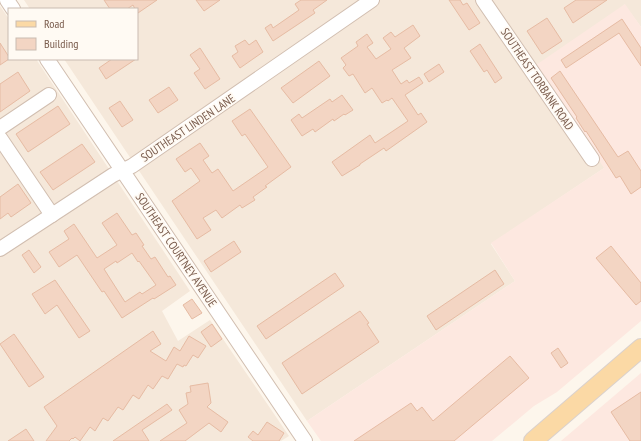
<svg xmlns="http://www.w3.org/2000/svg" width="641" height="441" font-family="'PT Sans Narrow',sans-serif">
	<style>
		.residential { fill: #f5e8da }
		.commercial { fill: #fde8e0 }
		.building { fill: #f3d5c3; stroke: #e6bba3; fill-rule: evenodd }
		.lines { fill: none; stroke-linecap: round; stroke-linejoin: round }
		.minor-casing { stroke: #d1beb0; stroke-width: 16 }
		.major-casing { stroke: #dad1cd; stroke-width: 20 }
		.minor { stroke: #fff; stroke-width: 14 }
		.major { stroke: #fbd9a5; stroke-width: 18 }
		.labels { text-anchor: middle; stroke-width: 3.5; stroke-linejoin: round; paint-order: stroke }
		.street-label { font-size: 12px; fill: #7a5c4d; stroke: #fffaf3 }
	</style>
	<rect width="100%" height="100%" fill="#fdf6ec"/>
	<g class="residential">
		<polygon points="24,0 641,0 641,27 624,4 604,168 491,244 515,281 307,421 64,59 137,59 137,9 30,9"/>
		<polygon points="0,6 9,19 9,59 36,59 190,291 162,311 178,341 210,320 289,436 281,441 0,441"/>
	</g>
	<g class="commercial">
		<polygon points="625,4 641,27 641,321 557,392 534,406 492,441 321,441 307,421 515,281 491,243 604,168 536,65"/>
		<polygon points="641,373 641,441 561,441"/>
	</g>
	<g class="building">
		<polygon points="104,0 157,0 138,13 137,9 135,9 133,5 127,9 110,9"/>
		<polygon points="196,0 220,0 204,11"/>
		<polygon points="301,0 327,0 313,10 315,13 273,41 265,28 271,24 273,28 299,10 295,4"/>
		<polygon points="449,0 460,0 463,5 467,3 480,23 469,30"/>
		<polygon points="576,0 607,0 573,23 564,8"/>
		<polygon points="547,18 562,41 542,54 527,31"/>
		<polygon points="622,19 641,48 641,66 619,33 566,68 561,60"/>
		<polygon points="413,25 420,36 404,48 411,58 392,70 401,84 407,80 409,83 419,77 423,83 405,95 418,115 421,113 427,122 386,151 384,148 360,164 360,165 342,176 332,162 370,135 375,143 408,121 392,98 388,101 387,100 382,103 372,88 365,93 353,74 349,76 343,68 346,65 341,58 358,46 356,42 367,34 373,43 367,47 376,59 391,49 383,38 391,32 395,37"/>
		<polygon points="245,40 249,45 256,40 263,52 240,68 232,56 238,52 235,46"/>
		<polygon points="0,43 9,57 9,59 0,65"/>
		<polygon points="480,44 502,78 495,83 487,70 484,72 470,51"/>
		<polygon points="200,48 220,79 205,89 194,73 200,69 190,55"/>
		<polygon points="112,59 136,59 106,79 99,68"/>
		<polygon points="319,61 330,76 293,103 281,88"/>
		<polygon points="439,64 444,72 429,82 424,74"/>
		<polygon points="560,71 618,157 628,151 641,171 641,187 631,194 620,176 616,178 586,131 585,132 576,118 577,117 551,78"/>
		<polygon points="18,72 30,91 0,112 0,84"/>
		<polygon points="169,87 178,100 158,113 149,100"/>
		<polygon points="342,95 353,110 345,115 344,114 334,121 333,119 315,132 313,129 302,136 291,120 299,114 302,118 330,99 332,102"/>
		<polygon points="120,101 133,120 122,127 109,108"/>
		<polygon points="58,106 70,124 28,152 16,134"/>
		<polygon points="250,109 291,167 265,186 267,187 253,197 255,200 242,208 240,205 222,218 216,210 203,218 211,230 197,239 172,201 200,181 191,168 185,172 176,159 200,143 209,156 203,160 212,173 218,169 233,191 268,167 245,134 242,136 232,121"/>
		<polygon points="82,144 95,162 53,190 40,172"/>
		<polygon points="18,184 31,203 11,217 8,213 0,219 0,197"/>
		<path d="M 117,213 L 132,235 L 136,233 L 144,245 L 142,246 L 151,259 L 155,257 L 168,277 L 170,276 L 176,285 L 154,299 L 153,298 L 122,318 L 104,291 L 102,292 L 77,255 L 59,267 L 49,252 L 69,239 L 64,231 L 74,224 L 97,258 L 117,245 L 102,223 ZM 132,253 L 138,262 L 139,261 L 156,285 L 142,294 L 140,292 L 125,302 L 104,269 L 116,261 L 117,263 Z"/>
		<polygon points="234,241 241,252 211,272 204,261"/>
		<polygon points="611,246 641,283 641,301 636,305 596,258"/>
		<polygon points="29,250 41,267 34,273 22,255"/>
		<polygon points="495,270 504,284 436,330 427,316"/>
		<polygon points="335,273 344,286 266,339 257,326"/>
		<polygon points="55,280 90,331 79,338 57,305 45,314 32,294"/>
		<polygon points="192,299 202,313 192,319 183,305"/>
		<polygon points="360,311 369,323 367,324 379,342 302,394 282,363"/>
		<polygon points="212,324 222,339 211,347 201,332"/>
		<polygon points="153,331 161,344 150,351 166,361 174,347 180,351 189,336 206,346 198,358 193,355 186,366 184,365 183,367 177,364 168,379 162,376 153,389 148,385 139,399 133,395 123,410 118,407 108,421 103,418 95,431 90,427 80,441 75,437 73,439 72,438 69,441 46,441 57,426 44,407"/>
		<polygon points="14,334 44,377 29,387 0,344"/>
		<polygon points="558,348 568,363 561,368 551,353"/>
		<polygon points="510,356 529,378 454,441 354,441 411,403 417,411 422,407 433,421"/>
		<polygon points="208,383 211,403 207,407 228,422 221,432 209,423 185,441 160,441 187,423 179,410 188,404 186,393 191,392 190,386"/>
		<polygon points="641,392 641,441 630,441 611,412"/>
		<polygon points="167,404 172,410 142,430 149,441 113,441"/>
		<polygon points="267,422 284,433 279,441 253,441 248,437 253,431 258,435"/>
		<polygon points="26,429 34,441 8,441"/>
	</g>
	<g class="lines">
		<g class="minor-casing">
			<g id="minor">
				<polyline points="7,0 13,9"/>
				<polyline points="483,0 592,159"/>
				<polyline points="47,59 305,441"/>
				<polyline points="0,128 49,95"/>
				<polyline points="0,138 52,215"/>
				<polyline points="0,249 113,175 132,166 372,0"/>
			</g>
		</g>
		<g class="major-casing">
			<polyline id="major" points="533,441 641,348"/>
		</g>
		<use href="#minor" class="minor"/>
		<use href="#major" class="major"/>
	</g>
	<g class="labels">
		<g class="street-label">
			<text transform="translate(537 79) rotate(56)" y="4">SOUTHEAST TORBANK ROAD</text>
			<text transform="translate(188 128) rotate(-34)" y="4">SOUTHEAST LINDEN LANE</text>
			<text transform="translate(176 250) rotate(56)" y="4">SOUTHEAST COURTNEY AVENUE</text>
		</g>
	</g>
	<rect x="8" y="8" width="130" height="52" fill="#fffaf3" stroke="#cabbb1"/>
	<rect x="16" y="21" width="20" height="6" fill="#fbd9a5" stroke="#cabbb1"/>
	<text x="44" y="28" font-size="12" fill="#7a5c4d">Road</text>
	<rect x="16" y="38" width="20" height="12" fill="#f3d5c3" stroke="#cabbb1"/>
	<text x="44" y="48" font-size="12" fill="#7a5c4d">Building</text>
</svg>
